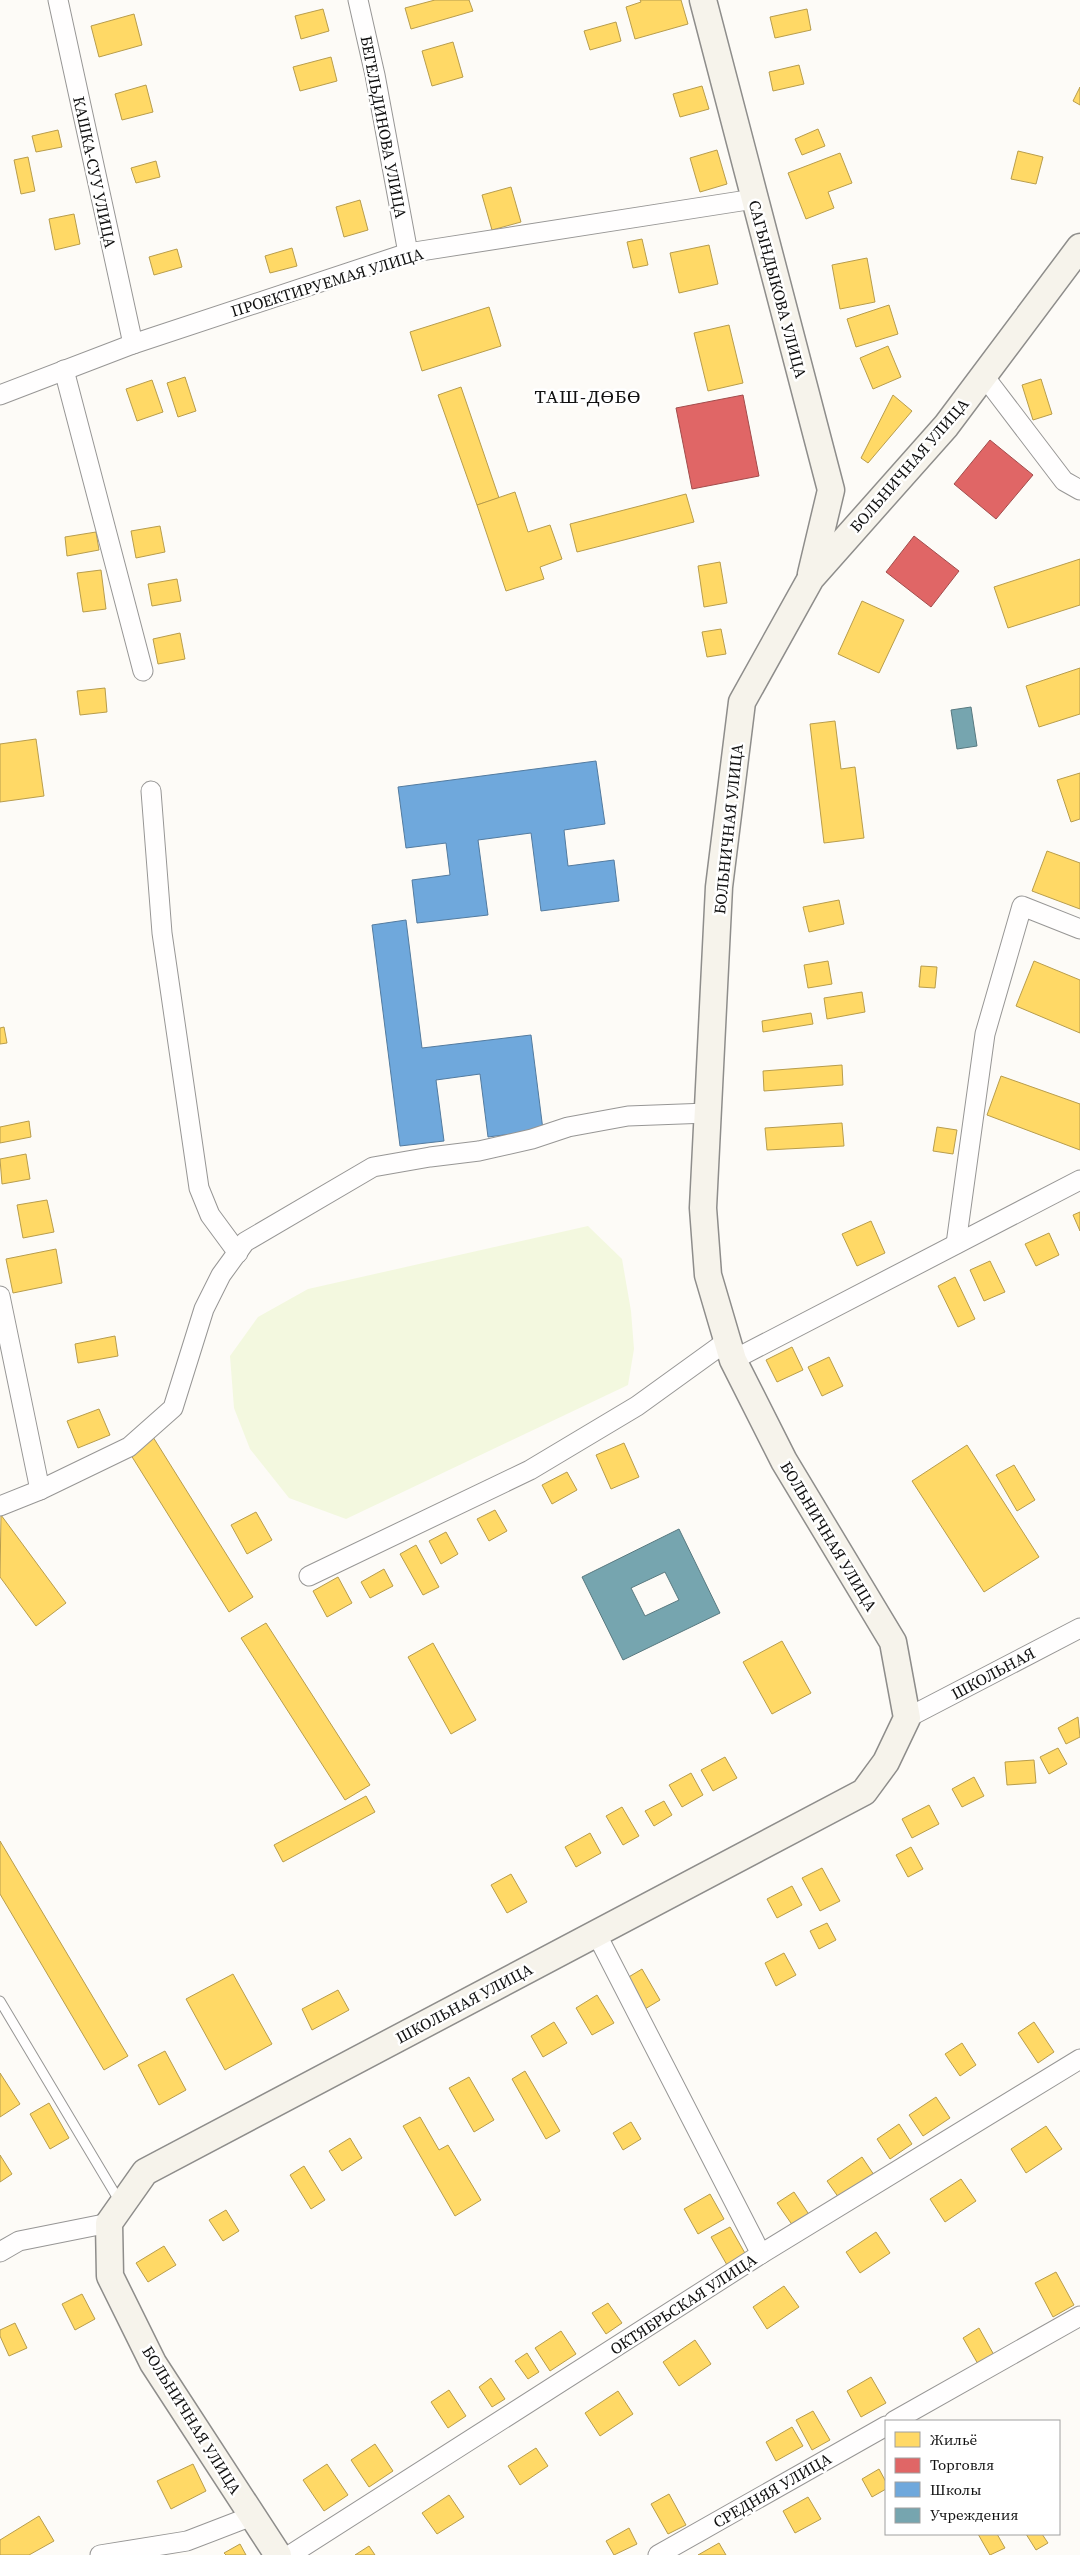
<svg xmlns="http://www.w3.org/2000/svg" width="1080" height="2555" font-family="'Source Serif 4',serif">
	<style>
		.pitch { fill: #f3f8df }
		.homes { fill: #ffd966; stroke: #b89d4c }
		.shops { fill: #e06666; stroke: #a24c4c }
		.schools { fill: #6fa8dc; stroke: #537b9f }
		.public { fill: #76a5af; stroke: #587980; fill-rule: evenodd }
		.lines { fill: none; stroke-linecap: round; stroke-linejoin: round }
		.lane-casing { stroke: #979695; stroke-width: 11 }
		.street-casing { stroke: #979695; stroke-width: 21 }
		.secondary-casing { stroke: #8e8d8b; stroke-width: 29 }
		.lane { stroke: #fffefe; stroke-width: 9 }
		.street { stroke: #fffefe; stroke-width: 19 }
		.secondary { stroke: #f6f3eb; stroke-width: 26 }
		.labels { text-anchor: middle; stroke-width: 5; stroke-linejoin: round; paint-order: stroke }
		.street-label { font-size: 16px; fill: #111; stroke: #fff }
		.quarter-label { font-size: 19px; letter-spacing: 1px; fill: #111; stroke: #fff }
	</style>
	<rect width="100%" height="100%" fill="#fdfbf7"/>
	<polygon class="pitch" points="588,1226 622,1259 631,1311 634,1349 628,1385 346,1519 289,1498 250,1449 234,1408 230,1356 258,1317 308,1289"/>
	<g class="homes">
		<polygon points="435,0 469,0 473,11 411,29 405,8"/>
		<polygon points="640,0 681,0 688,24 635,39 626,7 641,2"/>
		<polygon points="323,9 329,31 301,39 295,16"/>
		<polygon points="807,9 811,30 775,38 770,17"/>
		<polygon points="134,14 142,45 99,57 91,26"/>
		<polygon points="616,22 621,41 590,50 584,31"/>
		<polygon points="453,42 463,77 432,86 422,51"/>
		<polygon points="331,57 337,81 300,91 293,67"/>
		<polygon points="799,65 804,84 773,91 769,72"/>
		<polygon points="146,85 153,112 122,120 115,94"/>
		<polygon points="702,86 709,109 680,117 673,94"/>
		<polygon points="1080,87 1080,105 1073,101"/>
		<polygon points="818,129 825,146 802,155 795,139"/>
		<polygon points="58,130 62,147 36,152 32,136"/>
		<polygon points="717,150 727,184 700,192 690,158"/>
		<polygon points="1018,151 1043,157 1036,184 1011,179"/>
		<polygon points="840,153 852,183 828,192 834,208 806,219 788,173"/>
		<polygon points="28,157 35,191 21,194 14,160"/>
		<polygon points="156,161 160,177 136,183 131,168"/>
		<polygon points="511,187 521,222 492,230 482,195"/>
		<polygon points="360,200 368,230 344,237 336,207"/>
		<polygon points="74,214 80,244 55,250 49,219"/>
		<polygon points="642,239 648,265 633,268 627,242"/>
		<polygon points="709,245 718,284 679,293 670,253"/>
		<polygon points="292,248 297,266 270,273 265,256"/>
		<polygon points="177,249 182,267 154,275 149,257"/>
		<polygon points="867,258 875,302 840,309 832,265"/>
		<polygon points="889,305 898,334 856,347 847,319"/>
		<polygon points="489,307 501,346 422,371 410,332"/>
		<polygon points="729,325 743,383 708,391 694,333"/>
		<polygon points="888,346 901,377 873,389 860,358"/>
		<polygon points="185,377 196,411 178,417 167,383"/>
		<polygon points="1041,379 1052,414 1033,420 1022,385"/>
		<polygon points="152,380 163,412 137,421 126,389"/>
		<polygon points="461,387 499,498 477,505 438,395"/>
		<polygon points="893,395 912,411 868,463 861,458"/>
		<polygon points="515,492 528,532 550,525 562,559 540,567 544,579 506,591 477,505"/>
		<polygon points="686,494 694,522 577,552 570,524"/>
		<polygon points="160,526 165,552 136,558 131,531"/>
		<polygon points="96,532 99,550 67,556 65,537"/>
		<polygon points="1080,559 1080,605 1008,628 994,587"/>
		<polygon points="720,562 727,603 704,607 698,566"/>
		<polygon points="101,570 106,609 83,612 77,573"/>
		<polygon points="177,579 181,601 152,606 148,584"/>
		<polygon points="862,601 904,620 879,673 838,654"/>
		<polygon points="721,629 726,654 707,657 702,632"/>
		<polygon points="180,633 185,659 158,664 153,639"/>
		<polygon points="1080,668 1080,714 1039,727 1026,686"/>
		<polygon points="105,688 107,712 80,715 77,691"/>
		<polygon points="835,721 841,769 855,767 864,838 824,843 810,724"/>
		<polygon points="36,739 44,796 0,802 0,744"/>
		<polygon points="1080,773 1080,819 1071,822 1057,780"/>
		<polygon points="1047,851 1080,863 1080,909 1032,891"/>
		<polygon points="839,900 844,924 809,932 803,907"/>
		<polygon points="828,961 832,984 808,988 804,965"/>
		<polygon points="1034,961 1080,980 1080,1033 1016,1006"/>
		<polygon points="921,966 937,967 935,988 919,987"/>
		<polygon points="862,992 865,1012 827,1019 824,998"/>
		<polygon points="811,1013 813,1024 763,1032 762,1021"/>
		<polygon points="4,1027 7,1043 0,1044 0,1028"/>
		<polygon points="842,1065 843,1085 764,1091 763,1071"/>
		<polygon points="1001,1076 1080,1104 1080,1150 987,1115"/>
		<polygon points="29,1121 31,1137 0,1143 0,1127"/>
		<polygon points="842,1123 844,1146 767,1150 765,1128"/>
		<polygon points="937,1127 957,1130 953,1154 933,1151"/>
		<polygon points="26,1154 30,1179 2,1184 0,1159"/>
		<polygon points="47,1200 54,1232 23,1238 17,1205"/>
		<polygon points="1080,1212 1080,1231 1073,1215"/>
		<polygon points="871,1221 885,1253 857,1266 842,1234"/>
		<polygon points="1049,1233 1059,1255 1036,1266 1025,1244"/>
		<polygon points="56,1249 62,1283 13,1293 6,1259"/>
		<polygon points="990,1261 1005,1292 984,1301 970,1270"/>
		<polygon points="955,1277 975,1319 958,1327 938,1286"/>
		<polygon points="115,1336 118,1356 78,1363 75,1344"/>
		<polygon points="792,1347 803,1370 777,1382 766,1360"/>
		<polygon points="829,1357 843,1386 822,1396 808,1367"/>
		<polygon points="99,1409 110,1435 78,1448 67,1421"/>
		<polygon points="153,1437 253,1597 229,1612 129,1452"/>
		<polygon points="624,1443 639,1477 611,1489 596,1455"/>
		<polygon points="967,1445 1039,1557 984,1592 912,1481"/>
		<polygon points="1014,1465 1035,1500 1017,1511 996,1475"/>
		<polygon points="567,1472 577,1490 552,1504 542,1485"/>
		<polygon points="495,1510 507,1531 489,1541 477,1519"/>
		<polygon points="256,1512 272,1540 247,1554 231,1525"/>
		<polygon points="1,1515 66,1603 36,1626 0,1577"/>
		<polygon points="446,1532 458,1554 441,1564 429,1541"/>
		<polygon points="416,1545 439,1587 423,1595 400,1554"/>
		<polygon points="384,1569 393,1586 370,1598 361,1582"/>
		<polygon points="338,1577 352,1603 327,1617 313,1591"/>
		<polygon points="266,1623 370,1785 345,1800 241,1638"/>
		<polygon points="782,1641 811,1693 772,1714 743,1662"/>
		<polygon points="433,1643 476,1720 451,1734 408,1657"/>
		<polygon points="1078,1717 1080,1737 1066,1744 1058,1728"/>
		<polygon points="1058,1748 1067,1764 1049,1774 1040,1757"/>
		<polygon points="725,1757 737,1778 713,1791 701,1770"/>
		<polygon points="1034,1760 1036,1783 1007,1785 1005,1762"/>
		<polygon points="691,1773 703,1795 682,1807 669,1785"/>
		<polygon points="974,1777 984,1796 962,1807 952,1789"/>
		<polygon points="366,1796 375,1812 283,1862 274,1845"/>
		<polygon points="664,1801 672,1815 654,1826 645,1811"/>
		<polygon points="929,1805 939,1824 912,1838 902,1819"/>
		<polygon points="622,1807 639,1836 623,1845 606,1816"/>
		<polygon points="590,1833 601,1853 576,1867 565,1847"/>
		<polygon points="0,1841 128,2056 104,2070 0,1894"/>
		<polygon points="911,1847 923,1869 908,1877 896,1855"/>
		<polygon points="822,1868 840,1901 820,1911 802,1878"/>
		<polygon points="511,1874 527,1902 507,1913 491,1885"/>
		<polygon points="792,1886 802,1905 777,1918 767,1899"/>
		<polygon points="827,1923 836,1940 819,1949 810,1931"/>
		<polygon points="784,1953 796,1975 776,1986 765,1963"/>
		<polygon points="642,1969 660,2000 645,2009 627,1978"/>
		<polygon points="233,1974 272,2044 225,2070 186,1999"/>
		<polygon points="338,1990 349,2010 312,2030 302,2009"/>
		<polygon points="597,1995 614,2023 592,2035 576,2008"/>
		<polygon points="554,2022 567,2043 543,2057 531,2036"/>
		<polygon points="1034,2022 1054,2052 1038,2063 1018,2033"/>
		<polygon points="962,2043 976,2065 960,2076 945,2054"/>
		<polygon points="165,2051 186,2090 159,2105 138,2065"/>
		<polygon points="525,2071 560,2131 546,2139 512,2079"/>
		<polygon points="0,2073 20,2104 0,2117"/>
		<polygon points="469,2077 494,2120 474,2132 449,2088"/>
		<polygon points="936,2097 950,2118 923,2136 909,2115"/>
		<polygon points="49,2103 69,2138 50,2149 30,2114"/>
		<polygon points="420,2117 439,2150 448,2145 481,2200 455,2216 403,2126"/>
		<polygon points="631,2122 641,2139 623,2150 613,2133"/>
		<polygon points="899,2124 912,2144 890,2159 877,2139"/>
		<polygon points="1046,2126 1062,2149 1026,2173 1011,2149"/>
		<polygon points="350,2138 362,2158 342,2171 329,2151"/>
		<polygon points="0,2155 12,2174 0,2182"/>
		<polygon points="862,2157 874,2175 839,2198 827,2181"/>
		<polygon points="304,2166 325,2200 311,2209 290,2175"/>
		<polygon points="961,2179 976,2201 945,2222 930,2199"/>
		<polygon points="794,2192 810,2216 793,2226 777,2203"/>
		<polygon points="710,2194 724,2219 698,2234 684,2209"/>
		<polygon points="226,2210 239,2231 223,2241 209,2220"/>
		<polygon points="730,2227 746,2255 727,2265 711,2237"/>
		<polygon points="876,2232 890,2253 860,2273 846,2252"/>
		<polygon points="164,2246 176,2265 148,2282 136,2263"/>
		<polygon points="1056,2272 1074,2305 1053,2317 1035,2283"/>
		<polygon points="784,2286 799,2307 767,2329 753,2307"/>
		<polygon points="82,2294 95,2319 75,2330 62,2304"/>
		<polygon points="608,2303 622,2323 606,2334 592,2313"/>
		<polygon points="15,2323 27,2348 9,2356 0,2336 0,2330"/>
		<polygon points="979,2328 994,2355 978,2364 963,2338"/>
		<polygon points="561,2331 576,2354 550,2371 535,2348"/>
		<polygon points="695,2340 711,2364 679,2386 663,2362"/>
		<polygon points="527,2353 539,2372 528,2379 515,2361"/>
		<polygon points="871,2377 886,2403 861,2417 847,2391"/>
		<polygon points="491,2378 505,2399 492,2407 479,2387"/>
		<polygon points="449,2390 466,2416 448,2428 431,2402"/>
		<polygon points="618,2391 633,2414 600,2436 585,2413"/>
		<polygon points="813,2411 830,2440 812,2450 796,2420"/>
		<polygon points="792,2427 803,2446 776,2461 766,2442"/>
		<polygon points="375,2444 393,2471 369,2487 351,2460"/>
		<polygon points="536,2448 548,2466 520,2485 508,2466"/>
		<polygon points="193,2464 206,2491 171,2509 157,2481"/>
		<polygon points="327,2464 348,2495 324,2511 303,2480"/>
		<polygon points="879,2469 886,2482 886,2489 872,2497 862,2479"/>
		<polygon points="669,2494 686,2525 668,2534 651,2504"/>
		<polygon points="449,2495 464,2517 437,2534 422,2513"/>
		<polygon points="808,2497 821,2519 795,2533 783,2511"/>
		<polygon points="39,2516 54,2541 29,2555 0,2555 0,2540"/>
		<polygon points="629,2528 637,2544 614,2555 606,2541"/>
		<polygon points="978,2534 997,2534 1005,2548 990,2555"/>
		<polygon points="1026,2534 1042,2534 1048,2543 1036,2550"/>
		<polygon points="719,2543 726,2555 698,2555"/>
		<polygon points="240,2544 246,2555 226,2555 224,2553"/>
		<polygon points="369,2546 375,2555 355,2555"/>
	</g>
	<g class="shops">
		<polygon points="743,395 759,476 692,489 676,408"/>
		<polygon points="990,440 1033,475 996,519 954,484"/>
		<polygon points="914,536 959,571 931,607 886,572"/>
	</g>
	<g class="schools">
		<polygon points="596,761 605,824 564,830 568,866 614,860 619,901 541,911 531,833 478,840 488,915 417,923 412,880 450,875 446,843 406,848 398,787"/>
		<polygon points="406,920 422,1048 531,1035 543,1130 488,1137 480,1074 436,1080 444,1141 400,1146 372,925"/>
	</g>
	<g class="public">
		<polygon points="971,707 977,746 957,749 951,710"/>
		<path d="M 679,1529 L 720,1613 L 623,1660 L 582,1577 ZM 665,1572 L 679,1600 L 645,1616 L 631,1588 Z"/>
	</g>
	<g class="lines">
		<g class="lane-casing">
			<polyline id="lane" points="0,2001 120,2202"/>
		</g>
		<g class="street-casing">
			<g id="street">
				<polyline points="58,0 133,344"/>
				<polyline points="358,0 375,75 408,253"/>
				<polyline points="64,370 143,671"/>
				<polyline points="984,376 1064,481 1080,490"/>
				<polyline points="0,395 133,344 408,253 754,199"/>
				<polyline points="151,791 162,933 199,1188 210,1215 238,1253"/>
				<polyline points="956,1244 985,1034 1022,906 1080,929"/>
				<polyline points="0,1296 40,1490"/>
				<polyline points="733,1360 1080,1180"/>
				<polyline points="0,1506 40,1490 129,1447 173,1408 204,1309 221,1275 245,1242 373,1167 430,1157 479,1151 532,1139 568,1127 628,1116 708,1113"/>
				<polyline points="309,1576 530,1470 637,1406 727,1341"/>
				<polyline points="907,1718 1080,1628"/>
				<polyline points="596,1933 761,2254"/>
				<polyline points="0,2252 19,2241 109,2223"/>
				<polyline points="894,2421 1080,2316"/>
				<polyline points="100,2555 187,2541 252,2516"/>
				<polyline points="290,2555 761,2254 1080,2059"/>
				<polyline points="658,2555 886,2426"/>
			</g>
		</g>
		<g class="secondary-casing">
			<g id="secondary">
				<polyline points="703,0 831,490 811,574"/>
				<polyline points="278,2555 153,2363 110,2276 109,2223 145,2172 864,1792 886,1762 907,1718 893,1642 784,1461 733,1360 708,1275 703,1208 719,887 742,702 811,578 946,426 1080,247"/>
			</g>
		</g>
		<use href="#lane" class="lane"/>
		<use href="#street" class="street"/>
		<use href="#secondary" class="secondary"/>
	</g>
	<g class="labels">
		<g class="street-label">
			<text transform="translate(384 127) rotate(79)" y="6">БЕГЕЛЬДИНОВА УЛИЦА</text>
			<text transform="translate(95 172) rotate(78)" y="6">КАШКА-СУУ УЛИЦА</text>
			<text transform="translate(327 282) rotate(-17)" y="6">ПРОЕКТИРУЕМАЯ УЛИЦА</text>
			<text transform="translate(778 289) rotate(75)" y="6">САГЫНДЫКОВА УЛИЦА</text>
			<text transform="translate(909 465) rotate(-49)" y="6">БОЛЬНИЧНАЯ УЛИЦА</text>
			<text transform="translate(728 829) rotate(-84)" y="6">БОЛЬНИЧНАЯ УЛИЦА</text>
			<text transform="translate(829 1536) rotate(59)" y="6">БОЛЬНИЧНАЯ УЛИЦА</text>
			<text transform="translate(993 1673) rotate(-28)" y="6">ШКОЛЬНАЯ</text>
			<text transform="translate(464 2003) rotate(-28)" y="6">ШКОЛЬНАЯ УЛИЦА</text>
			<text transform="translate(683 2304) rotate(-33)" y="6">ОКТЯБРЬСКАЯ УЛИЦА</text>
			<text transform="translate(192 2420) rotate(58)" y="6">БОЛЬНИЧНАЯ УЛИЦА</text>
			<text transform="translate(772 2490) rotate(-30)" y="6">СРЕДНЯЯ УЛИЦА</text>
		</g>
		<g class="quarter-label">
			<text x="588" y="403">ТАШ-ДӨБӨ</text>
		</g>
	</g>
	<rect x="885" y="2420" width="175" height="115" fill="#ffffff" stroke="#a0a0a0"/>
	<rect x="895" y="2432" width="25" height="15" fill="#ffd966" stroke="#a0a0a0"/>
	<text x="930" y="2445" font-size="15" fill="#111111">Жильё</text>
	<rect x="895" y="2458" width="25" height="15" fill="#e06666" stroke="#a0a0a0"/>
	<text x="930" y="2470" font-size="15" fill="#111111">Торговля</text>
	<rect x="895" y="2482" width="25" height="15" fill="#6fa8dc" stroke="#a0a0a0"/>
	<text x="930" y="2495" font-size="15" fill="#111111">Школы</text>
	<rect x="895" y="2508" width="25" height="15" fill="#76a5af" stroke="#a0a0a0"/>
	<text x="930" y="2520" font-size="15" fill="#111111">Учреждения</text>
</svg>
